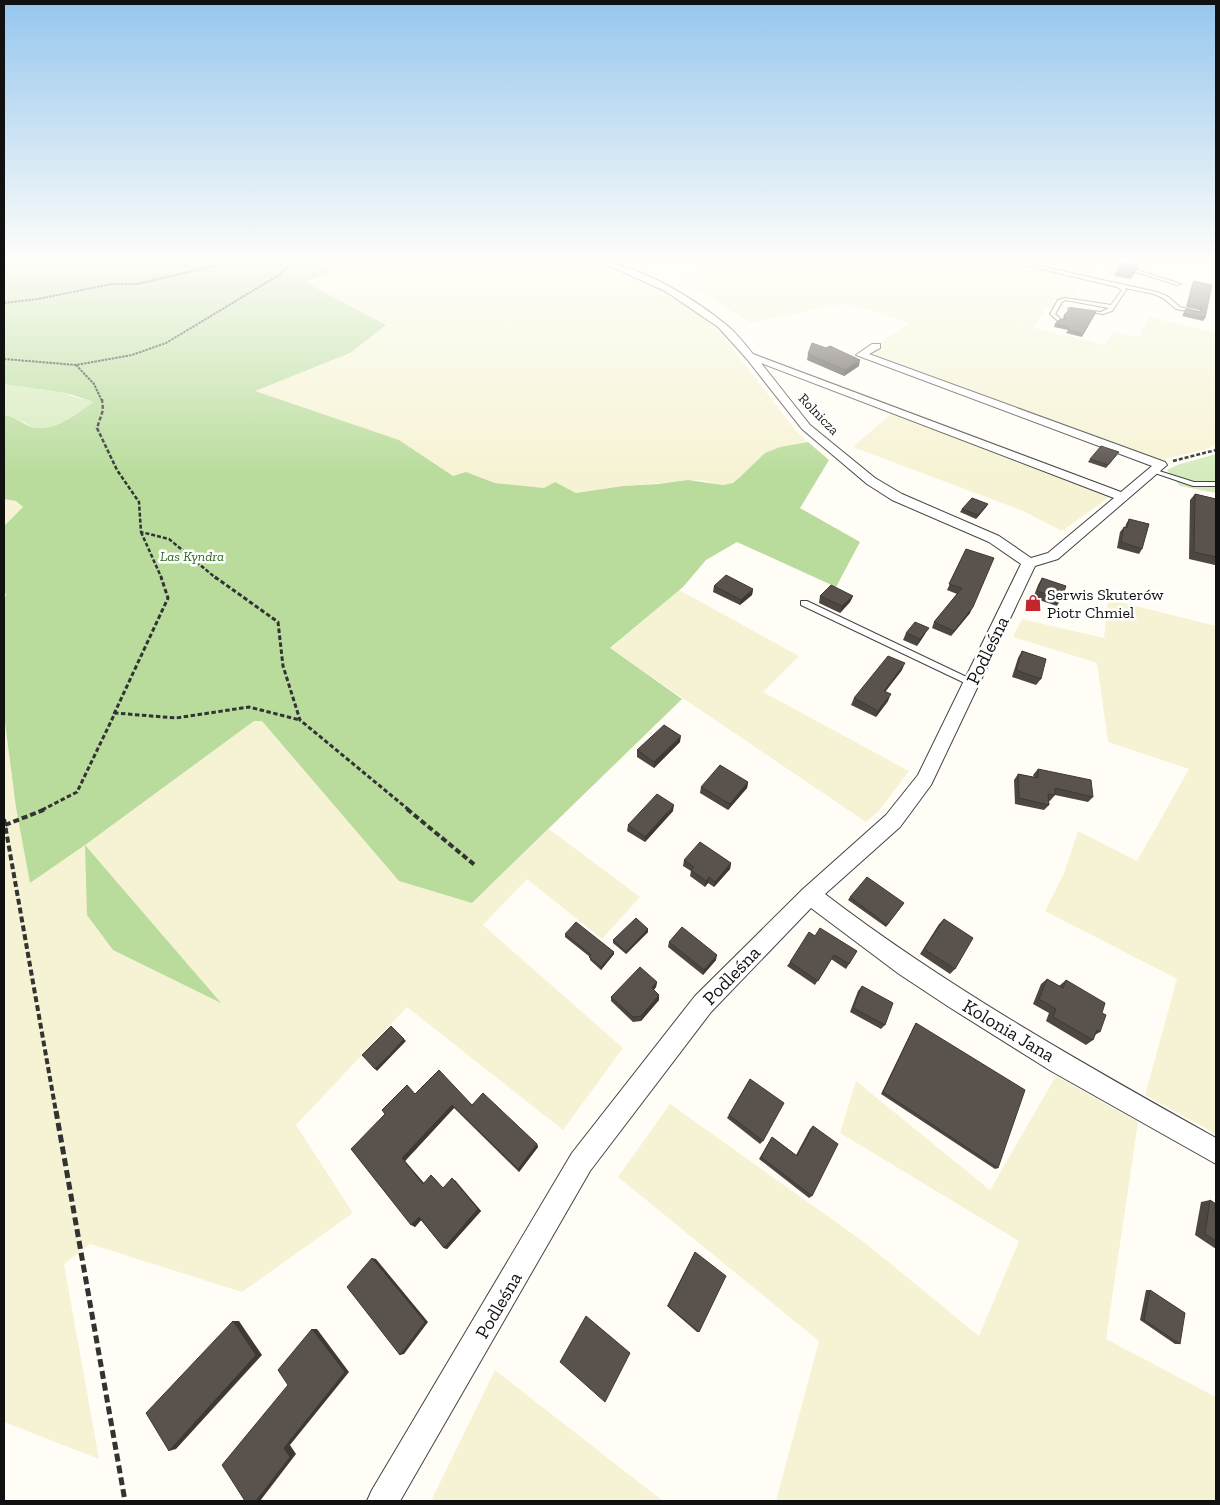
<svg xmlns="http://www.w3.org/2000/svg" width="1220" height="1505" font-family="'Zilla Slab',serif">
	<style>
		.farmland { fill: #f6f3d4 }
		.green { fill: #d5ebbd }
		.forest { fill: #b9dc9c }
		.lines { fill: none; stroke-linecap: round; stroke-linejoin: round }
		.service-casing { stroke: #444; stroke-width: 2 }
		.minor-casing { stroke: #444; stroke-width: 2 }
		.path-far4 { stroke: #333; stroke-width: 2; stroke-dasharray: 2.5 1; stroke-linecap: butt }
		.path-far3 { stroke: #333; stroke-width: 2.5; stroke-dasharray: 4 2; stroke-linecap: butt }
		.path-far2 { stroke: #333; stroke-width: 3; stroke-dasharray: 4.5 2.5; stroke-linecap: butt }
		.path-far1 { stroke: #333; stroke-width: 4; stroke-dasharray: 6 3; stroke-linecap: butt }
		.path { stroke: #333; stroke-width: 5; stroke-dasharray: 8 4; stroke-linecap: butt }
		.service { fill: #fff; fill-rule: evenodd }
		.minor { fill: #fff; fill-rule: evenodd }
		.wall { fill: #4d4742 }
		.shaded-wall { fill: #3f3936 }
		.building { fill: #5a524d; stroke: #3f3936 }
		.labels { text-anchor: middle; stroke-width: 5; stroke-linejoin: round; paint-order: stroke }
		.far-street-label { font-size: 14px; fill: #111; stroke: #fff }
		.far-park-label { font-size: 14px; font-style: italic; fill: #2f6b1f; stroke: #fff }
		.poi-label { font-size: 16px; fill: #111; stroke: #fff; text-anchor: start }
		.near-street-label { font-size: 19px; fill: #111; stroke: #fff }
	</style>
	<rect width="100%" height="100%" fill="#fffdf5"/>
	<g class="farmland">
		<polygon points="316,263 598,263 655,286 693,309 721,333 795,430 808,442 780,447 766,453 739,478 733,483 723,485 699,480 623,486 576,493 555,482 544,488 495,483 466,472 453,476 399,440 254,391 350,353 376,320 304,282 332,272"/>
		<polygon points="706,263 1097,263 1060,312 1046,308 1033,328 1105,345 1112,332 1140,337 1148,317 1216,333 1216,444 1206,449 1161,460 862,352 910,324 868,309 841,304 752,323 681,281"/>
		<polygon points="892,413 1111,496 1062,531 1023,511 853,447"/>
		<polygon points="4,499 16,501 23,507 4,526"/>
		<polygon points="679,590 799,656 763,692 909,771 879,811 866,822 610,649"/>
		<polygon points="1108,599 1216,626 1216,1134 1145,1095 1177,979 1045,911 1064,873 1078,831 1137,861 1189,769 1108,742 1097,663 1013,637 1022,619 1104,638"/>
		<polygon points="4,715 16,808 30,883 254,721 262,721 472,903 549,829 640,897 602,939 527,879 483,925 623,1048 563,1130 407,1007 296,1125 353,1213 242,1292 90,1244 64,1264 99,1459 4,1422"/>
		<polygon points="1056,1076 1138,1122 1106,1339 1216,1397 1216,1501 776,1501 819,1341 618,1177 670,1104 864,1242 979,1336 1019,1241 840,1133 856,1081 990,1190"/>
		<polygon points="495,1370 663,1501 431,1501"/>
	</g>
	<g class="green">
		<path d="M 4,384 L 66,393 L 71,396 L 95,402 C 80,411 51,434 33,427 C 23,423 15,416 4,415 Z"/>
		<polygon points="1216,454 1216,493 1180,486 1167,470 1177,465"/>
	</g>
	<path class="forest" d="M 4,263 L 316,263 L 332,272 L 305,282 L 386,325 L 350,353 L 255,391 L 399,440 L 453,476 L 466,472 L 495,483 L 544,488 L 555,482 L 576,493 L 623,486 L 658,484 L 688,480 L 723,485 L 733,483 L 739,478 L 765,453 L 780,447 L 808,442 L 829,460 L 800,508 L 860,542 L 836,587 L 737,542 L 706,560 L 683,587 L 610,648 L 682,699 L 472,903 L 399,881 L 262,721 L 254,721 L 85,845 L 221,1003 L 113,950 L 87,915 L 85,845 L 30,883 L 16,808 L 4,715 L 4,602 L 6,594 L 4,593 L 4,526 L 23,507 L 16,501 L 4,499 L 4,415 C 16,416 25,427 37,428 C 57,430 79,412 94,402 L 66,393 L 4,384 Z"/>
	<g class="lines">
		<g class="service-casing">
			<g id="service">
				<polygon points="1016,263 1025,263 1157,292 1167,296 1180,307 1199,312 1197,313 1176,309 1163,298 1154,294 1125,288 1126,290 1112,311 1103,314 1068,309 1070,308 1101,312 1109,308 1065,300 1062,302 1055,314 1063,321 1059,322 1050,314 1058,300 1065,298 1111,305 1122,290 1117,287"/>
				<polygon points="1108,263 1116,263 1181,284 1177,285"/>
				<polygon points="1152,470 1156,470 1194,482 1216,482 1216,486 1193,486 1152,472"/>
				<polygon points="801,601 807,601 975,681 976,683 972,686 969,685 801,605"/>
			</g>
		</g>
		<g class="minor-casing">
			<path id="minor" d="M 603,263 C 637,263 697,301 724,323 C 735,331 744,343 753,354 L 1121,492 L 1152,466 L 856,355 L 872,344 L 880,344 L 880,348 L 869,354 L 1165,462 L 1167,465 L 1058,559 L 1035,566 L 931,785 L 900,827 L 825,894 C 948,988 1082,1063 1216,1138 L 1216,1164 L 1051,1071 L 949,1007 L 899,974 L 811,908 L 711,1012 L 590,1171 L 400,1501 L 367,1501 L 372,1490 L 572,1153 L 695,996 L 803,889 L 886,815 L 918,775 L 1021,564 L 989,542 L 892,500 L 867,484 L 802,429 L 746,358 L 718,327 L 665,291 ZM 761,363 L 1114,498 L 1048,553 L 1031,558 L 999,536 L 902,494 L 875,478 L 810,425 Z"/>
		</g>
		<g class="path-far4">
			<polyline points="4,303 38,299 112,284 137,284 227,263"/>
			<polyline points="4,359 76,365 132,355 166,343 279,275 292,263"/>
			<polyline points="76,365 94,384 102,401"/>
		</g>
		<g class="path-far3">
			<polyline points="102,399 103,410 97,428 117,470 139,502 141,532 169,539 217,579"/>
			<polyline points="1173,461 1216,450"/>
			<polyline points="141,532 162,579"/>
		</g>
		<g class="path-far2">
			<polyline points="215,577 278,622 283,666 300,720 409,810"/>
			<polyline points="114,714 168,598 161,577"/>
			<polyline points="42,810 77,792 115,713 176,718 249,707 300,720"/>
		</g>
		<g class="path-far1">
			<polyline points="407,809 476,866"/>
			<polyline points="4,819 56,1112"/>
			<polyline points="5,825 46,809"/>
		</g>
		<polyline class="path" points="56,1111 125,1501"/>
		<use href="#service" class="service"/>
		<use href="#minor" class="minor"/>
	</g>
	<g class="wall">
		<polygon points="1121,263 1140,263 1131,279 1114,276"/>
		<polygon points="1194,281 1205,318 1203,321 1182,316 1186,309 1198,312 1200,311 1199,310 1186,307 1192,284"/>
		<polygon points="1096,312 1082,337 1066,333 1068,330 1054,327 1055,324 1063,320 1063,318 1064,315"/>
		<polygon points="826,348 859,366 844,376 807,360 808,354"/>
		<polygon points="1119,452 1106,468 1088,462 1090,459"/>
		<polygon points="1195,494 1216,499 1216,563 1215,565 1189,559 1190,500"/>
		<polygon points="988,504 986,507 976,519 960,512 962,509"/>
		<polygon points="1129,519 1142,549 1139,554 1117,548 1120,532 1124,527 1125,528 1126,524"/>
		<polygon points="966,549 970,613 951,636 932,628 934,622 957,594 947,590"/>
		<polygon points="1042,578 1061,599 1057,606 1033,598 1038,585"/>
		<polygon points="714,586 753,589 752,595 740,605 713,592"/>
		<polygon points="820,596 853,596 850,602 840,613 819,603"/>
		<polygon points="906,633 925,634 917,646 903,640"/>
		<polygon points="1022,651 1041,679 1036,685 1012,677 1018,658"/>
		<polygon points="902,670 885,692 888,701 876,717 851,705 854,698"/>
		<polygon points="680,742 654,768 637,757 637,750"/>
		<polygon points="1038,769 1093,797 1088,802 1055,795 1050,801 1048,800 1049,805 1044,810 1015,804 1014,780 1018,774 1034,777 1033,775"/>
		<polygon points="748,782 747,788 728,810 700,793 701,787"/>
		<polygon points="673,811 645,842 627,831 628,825"/>
		<polygon points="684,860 731,863 730,869 714,887 708,883 705,887 690,876 691,871 683,866"/>
		<polygon points="850,897 904,903 886,927 848,900"/>
		<polygon points="944,919 955,969 950,974 920,954 939,924"/>
		<polygon points="648,929 648,932 626,954 613,943 613,940"/>
		<polygon points="565,934 614,952 614,954 601,970 590,960 590,957 565,937"/>
		<polygon points="815,936 857,951 846,969 831,959 815,985 787,966 790,962"/>
		<polygon points="669,942 716,960 703,975 668,947"/>
		<polygon points="1047,979 1059,986 1066,980 1102,1013 1100,1032 1095,1035 1093,1040 1086,1045 1046,1021 1049,1013 1033,1004 1041,984"/>
		<polygon points="657,982 656,987 654,990 659,1000 641,1021 633,1022 611,1001 611,997"/>
		<polygon points="862,986 885,1025 881,1029 850,1012 858,991"/>
		<polygon points="916,1023 998,1168 995,1169 881,1094 914,1026"/>
		<polygon points="750,1079 763,1141 760,1144 727,1118"/>
		<polygon points="415,1094 472,1105 537,1144 538,1147 519,1172 454,1108 405,1161 424,1183 434,1178 443,1188 455,1180 481,1211 447,1249 444,1248 421,1220 415,1227 351,1149"/>
		<polygon points="813,1126 812,1196 809,1198 759,1159 772,1137 796,1155 810,1129"/>
		<polygon points="1210,1200 1216,1204 1216,1249 1195,1235 1201,1202"/>
		<polygon points="695,1252 699,1332 697,1332 667,1306 694,1254"/>
		<polygon points="1146,1290 1150,1290 1180,1344 1175,1344 1140,1320"/>
	</g>
	<g class="shaded-wall">
		<polygon points="860,360 859,366 844,376 845,370"/>
		<polygon points="988,504 986,507 976,519 978,515"/>
		<polygon points="753,589 752,595 740,605 741,600"/>
		<polygon points="853,596 850,602 840,613 842,606"/>
		<polygon points="973,607 970,613 951,636 954,631"/>
		<polygon points="929,628 917,646 920,639"/>
		<polygon points="905,663 902,670 881,697 884,691"/>
		<polygon points="891,694 888,701 876,717 878,711"/>
		<polygon points="681,736 680,742 654,768 654,762"/>
		<polygon points="748,782 747,788 728,810 730,804"/>
		<polygon points="674,805 673,811 645,842 645,837"/>
		<polygon points="731,863 730,869 714,887 715,882"/>
		<polygon points="709,877 708,883 705,887 706,881"/>
		<polygon points="648,929 648,932 626,954 626,952"/>
		<polygon points="614,952 614,954 601,970 601,967"/>
		<polygon points="717,955 716,960 703,975 704,970"/>
		<polygon points="657,982 656,987 651,993 652,988"/>
		<polygon points="659,995 659,1000 641,1021 641,1016"/>
		<polygon points="404,1039 406,1041 377,1071 375,1069"/>
		<polygon points="452,1105 454,1108 405,1161 426,1186 423,1184 402,1158"/>
		<polygon points="537,1144 538,1147 519,1172 518,1169"/>
		<polygon points="452,1178 481,1211 447,1249 444,1248"/>
		<polygon points="419,1217 422,1219 415,1227 411,1225"/>
		<polygon points="372,1258 376,1259 428,1322 404,1354 400,1355"/>
		<polygon points="233,1321 239,1321 262,1355 176,1449 169,1451"/>
		<polygon points="312,1329 317,1329 349,1372 290,1445 296,1454 260,1501 256,1501"/>
	</g>
	<g class="building">
		<polygon points="1121,263 1123,263 1138,268 1134,274 1117,270"/>
		<polygon points="1194,281 1212,285 1205,318 1184,313 1186,309 1198,312 1203,310 1201,307 1188,304"/>
		<polygon points="1071,308 1096,312 1083,334 1068,330 1069,327 1055,324 1059,320 1066,319 1064,315"/>
		<polygon points="812,343 826,348 830,346 860,360 845,370 808,354"/>
		<polygon points="1101,446 1119,452 1108,465 1090,459"/>
		<polygon points="1195,494 1216,499 1216,557 1194,552"/>
		<polygon points="972,498 988,504 978,515 962,509"/>
		<polygon points="1129,519 1149,524 1142,549 1121,542 1124,527 1127,528"/>
		<polygon points="966,549 994,558 973,607 954,631 934,622 962,588 949,584"/>
		<polygon points="726,575 753,589 741,600 714,586"/>
		<polygon points="1042,578 1066,586 1061,599 1037,591"/>
		<polygon points="831,585 853,596 842,606 820,596"/>
		<polygon points="915,622 929,628 920,639 906,633"/>
		<polygon points="1022,651 1046,659 1041,679 1016,670"/>
		<polygon points="888,656 905,663 884,691 891,694 878,711 854,698"/>
		<polygon points="664,725 681,736 654,762 637,750"/>
		<polygon points="720,765 748,782 730,804 701,787"/>
		<polygon points="1038,769 1091,780 1093,797 1055,788 1055,795 1048,794 1049,805 1019,798 1018,774 1038,778"/>
		<polygon points="657,794 674,805 645,837 628,825"/>
		<polygon points="700,842 731,863 715,882 709,877 706,881 691,870 694,867 684,860"/>
		<polygon points="867,877 904,903 887,925 850,897"/>
		<polygon points="636,918 648,929 626,952 613,940"/>
		<polygon points="944,919 973,938 955,969 924,949"/>
		<polygon points="576,922 614,952 601,967 589,957 591,955 565,934"/>
		<polygon points="682,927 717,955 704,970 669,942"/>
		<polygon points="820,928 857,951 849,964 834,955 818,981 790,962 809,932 815,936"/>
		<polygon points="640,967 657,982 652,988 659,995 641,1016 633,1017 611,997"/>
		<polygon points="1047,979 1063,988 1066,980 1105,1003 1102,1013 1106,1015 1100,1032 1097,1030 1093,1040 1053,1017 1056,1009 1039,999"/>
		<polygon points="862,986 893,1003 885,1025 853,1008"/>
		<polygon points="916,1023 1025,1090 998,1168 883,1092"/>
		<polygon points="391,1026 404,1039 375,1069 362,1055"/>
		<polygon points="439,1070 472,1105 483,1093 537,1144 518,1169 452,1105 402,1158 423,1184 431,1175 443,1188 452,1178 478,1209 444,1248 419,1217 411,1225 351,1149 385,1114 382,1110 407,1085 415,1094"/>
		<polygon points="750,1079 784,1103 763,1141 729,1115"/>
		<polygon points="813,1126 838,1144 812,1196 761,1157 772,1137 797,1156"/>
		<polygon points="1210,1200 1216,1204 1216,1241 1205,1234"/>
		<polygon points="695,1252 726,1276 699,1332 668,1306"/>
		<polygon points="372,1258 425,1322 400,1355 347,1287"/>
		<polygon points="1150,1290 1185,1313 1180,1344 1144,1320"/>
		<polygon points="586,1316 630,1353 605,1402 560,1362"/>
		<polygon points="233,1321 256,1355 169,1451 146,1413"/>
		<polygon points="312,1329 345,1372 284,1448 290,1457 256,1501 245,1501 222,1465 288,1385 278,1370"/>
	</g>
	<linearGradient id="sky" x2="0" y2="1"><stop stop-color="#95c6ee"/><stop offset="0.55" stop-color="#fffefa"/><stop offset="1" stop-color="#fffefa" stop-opacity="0"/></linearGradient>
	<rect width="1220" height="474" fill="url(#sky)"/>
	<defs>
		<g id="shop-bare" transform="scale(1.35)"><path d="M-5-2.5h2.3a2.7 3.5 0 0 1 5.4 0H5L5.5 6h-11ZM-1.5-2.5h3a1.5 2.3 0 0 0-3 0Z" fill="#c4262e" stroke="#fff" stroke-width="2.5" paint-order="stroke"/></g>
	</defs>
	<g fill-rule="evenodd">
		<use href="#shop-bare" x="1033" y="603"/>
	</g>
	<g class="labels">
		<g class="far-street-label">
			<text transform="translate(819 414) rotate(46)" y="5">Rolnicza</text>
		</g>
		<g class="far-park-label">
			<text x="192" y="561">Las Kyndra</text>
		</g>
		<g class="poi-label">
			<text x="1047" y="600">Serwis Skuterów<tspan x="1047" dy="18">Piotr Chmiel</tspan></text>
		</g>
		<g class="near-street-label">
			<text transform="translate(987 650) rotate(-64)" y="7">Podleśna</text>
			<text transform="translate(731 975) rotate(-46)" y="7">Podleśna</text>
			<text transform="translate(1009 1030) rotate(31)" y="7">Kolonia Jana</text>
			<text transform="translate(498 1305) rotate(-60)" y="7">Podleśna</text>
		</g>
	</g>
	<rect width="1220" height="1505" fill="none" stroke="#111111" stroke-width="10"/>
</svg>
